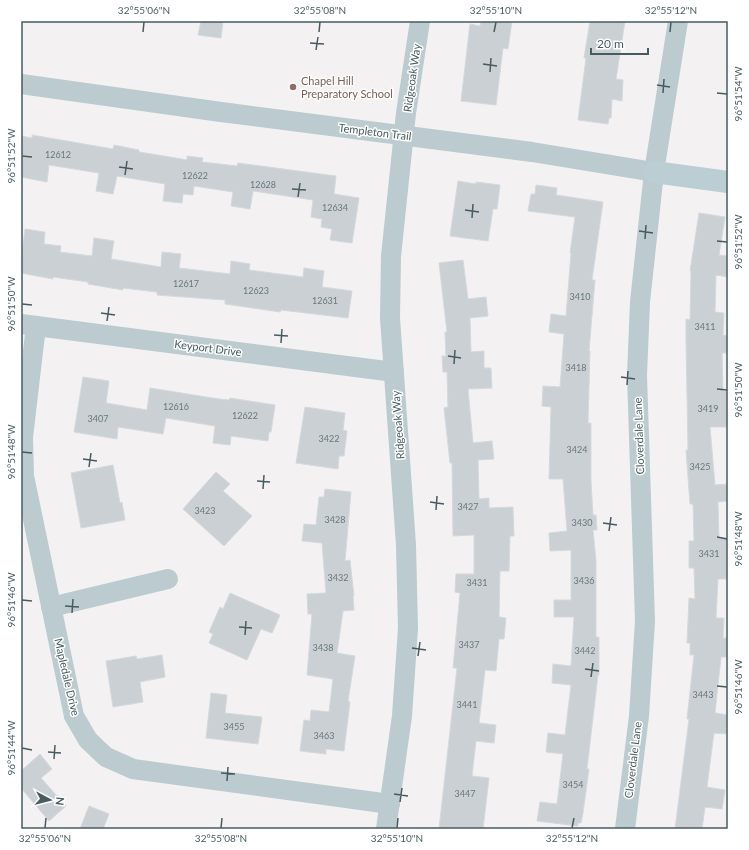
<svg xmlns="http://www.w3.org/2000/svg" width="749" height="850" font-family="Lato,sans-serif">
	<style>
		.building { fill: #cbd0d4; stroke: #d4d9dd }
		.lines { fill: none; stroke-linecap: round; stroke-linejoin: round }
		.street { stroke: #bbcbcf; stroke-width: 20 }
		.secondary { stroke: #bbced4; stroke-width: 22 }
		.ticks { fill: none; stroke: #475b60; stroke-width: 1.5 }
		.education-dot { fill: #8d6e63; stroke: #fff; stroke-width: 1.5 }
		.labels { text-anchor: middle; stroke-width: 3; stroke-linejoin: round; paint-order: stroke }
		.number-label { font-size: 9px; fill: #68787d }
		.street-label { font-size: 11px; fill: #475b60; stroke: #fff }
		.education-label { font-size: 11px; fill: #785e54; stroke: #fff; text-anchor: start }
		.neatline { fill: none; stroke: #475b60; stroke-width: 1.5 }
		.ticks-label { font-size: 10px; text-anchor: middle; fill: #475b60 }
	</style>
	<rect width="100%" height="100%" fill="#f3f1f2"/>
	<g class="building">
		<polygon points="201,21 223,21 221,38 198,35"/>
		<polygon points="481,21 512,21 508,49 503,48 496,105 461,101 470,24 480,26"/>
		<polygon points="590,21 625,21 616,79 623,80 622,101 612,99 611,118 609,118 608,124 578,120 586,58 584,58"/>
		<polygon points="32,135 113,149 114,145 139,150 139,152 170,157 187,160 187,156 203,158 202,162 237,166 238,163 336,176 334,194 359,198 352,243 330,240 332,229 321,227 322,219 311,217 313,200 253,191 250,209 231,206 233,192 194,186 193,195 183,194 182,203 163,201 165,184 117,176 113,194 96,191 99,173 49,165 47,182 21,177 21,136 32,138"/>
		<polygon points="458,181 476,184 476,182 500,185 497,209 493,209 488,241 450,236"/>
		<polygon points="536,185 557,188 556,195 603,202 592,280 595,280 589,351 590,351 588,423 591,423 591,481 593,515 596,515 597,530 593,530 596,561 596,637 599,637 599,675 598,675 587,769 589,769 583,813 581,823 578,823 578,826 537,821 540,802 557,804 563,754 546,752 548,733 565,735 571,685 552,683 553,664 571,666 574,617 554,617 554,600 571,600 571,550 550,551 549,533 567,531 563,479 549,479 551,407 542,406 543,386 560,387 564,334 549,332 551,314 566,316 571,253 570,253 575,217 528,211 531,194 535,194"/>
		<polygon points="699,213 725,217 719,255 728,256 728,277 716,275 715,312 724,313 723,335 728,336 728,353 722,353 723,391 728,391 728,427 710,427 715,485 728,484 728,501 718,502 719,538 728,538 728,579 718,579 716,618 724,618 723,638 728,638 728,657 721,657 715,713 728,715 728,734 714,733 707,787 725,790 722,809 705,807 702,829 675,829 689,719 687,719 694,655 690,655 690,643 687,643 689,598 695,599 694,568 689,568 689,541 694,541 693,504 690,504 686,450 688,450 686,341 686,319 690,320 691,271 690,271"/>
		<polygon points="25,229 45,232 44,244 61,246 60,252 92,256 94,238 114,241 111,259 161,267 162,252 181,254 179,268 230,274 231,261 250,264 249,270 303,277 304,268 324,271 322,287 352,291 348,318 281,310 280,312 225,304 225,300 157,295 157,292 123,288 123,290 88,284 88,282 53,277 53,279 21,273 21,260"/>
		<polygon points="463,260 468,299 486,297 488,316 470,318 471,352 484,351 484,368 491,368 492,388 468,389 473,443 492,441 494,459 478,460 479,499 489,498 489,508 513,507 514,536 510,536 509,571 500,571 499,617 506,618 504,639 499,639 496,671 485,670 479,723 496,725 494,743 476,741 472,776 489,778 483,829 439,829 457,668 453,668 460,593 455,592 456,574 474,574 474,535 453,536 452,463 450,463 444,408 448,407 447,372 443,372 442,356 446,356 445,332 447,332 439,263"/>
		<polygon points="83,377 109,381 106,403 147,410 150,388 219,399 229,400 230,398 275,405 271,432 269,432 268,441 231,436 230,445 213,443 215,426 166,418 163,434 118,427 117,439 74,432"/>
		<polygon points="305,407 345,413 343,430 347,431 344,456 339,456 338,469 296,463"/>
		<polygon points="113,465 120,503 122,502 125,520 81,528 71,473"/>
		<polygon points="216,472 230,484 223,491 252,516 224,546 183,509"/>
		<polygon points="325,489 351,492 345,561 350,560 354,596 353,596 354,610 343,611 337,653 355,656 348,701 350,702 344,751 326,749 326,754 300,751 304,720 310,721 311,710 329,712 333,679 307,675 312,614 308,614 307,594 326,593 322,543 302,541 304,524 316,525 319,497 324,497"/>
		<polygon points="230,593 280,615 272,633 261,629 247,660 209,643 213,634 209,632 220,607 223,609"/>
		<polygon points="162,655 165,677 140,682 143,702 113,707 106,661 136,656 137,659"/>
		<polygon points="211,693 227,695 225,713 262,717 258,744 206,738"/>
		<polygon points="40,754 52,769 41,778 66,806 49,821 21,788 21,771"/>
		<polygon points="89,806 109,814 103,829 80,829"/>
	</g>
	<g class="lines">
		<g class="street">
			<polyline points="21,84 221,112 532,152 654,172"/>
			<polyline points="21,324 394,372"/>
			<polyline points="36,326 23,437 24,476 74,716 88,740 106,757 133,769 390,804"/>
			<polyline points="51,607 168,579"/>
			<polyline points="386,829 402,716 408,628 406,545 390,318 391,256 406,113 420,21"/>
			<polyline points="625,829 639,716 645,621 637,375 640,302 654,172 678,21"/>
		</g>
		<polyline class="secondary" points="654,172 728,182"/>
	</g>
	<path class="ticks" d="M 143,32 L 144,22M 319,32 L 320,22M 494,32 L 496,22M 670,32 L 671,22M 310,43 L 324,44M 316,50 L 318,37M 483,64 L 497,66M 490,72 L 491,58M 657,85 L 670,87M 663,93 L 664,79M 717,93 L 727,94M 22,156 L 32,157M 119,167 L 133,169M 125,175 L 127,161M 292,189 L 306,190M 298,197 L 300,183M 465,210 L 479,212M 472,218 L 473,204M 639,231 L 653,233M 645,239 L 646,225M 717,241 L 727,242M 22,304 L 32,305M 101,313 L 115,315M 107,321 L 109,307M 274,335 L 288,336M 281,343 L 282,329M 448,356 L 461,358M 454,364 L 455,350M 621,377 L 635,379M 627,385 L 628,371M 717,389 L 727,390M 22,452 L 32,453M 83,459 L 97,461M 89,467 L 91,453M 257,481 L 270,482M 263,489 L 264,475M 430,502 L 444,504M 436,510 L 437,496M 603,523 L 617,525M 609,531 L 611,517M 717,537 L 727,539M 22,600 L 32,601M 65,606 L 79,607M 72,613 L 73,599M 239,627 L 252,628M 245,635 L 246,621M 412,648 L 426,650M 418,656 L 420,642M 585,669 L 599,671M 591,677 L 593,663M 717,686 L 727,687M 22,748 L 32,750M 48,752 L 61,753M 54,759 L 55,745M 221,773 L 235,774M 227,781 L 228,767M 394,794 L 408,796M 400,802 L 402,788M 45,828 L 46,818M 221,828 L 222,818M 397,828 L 398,818M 572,828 L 574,818"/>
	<circle class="education-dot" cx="293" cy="87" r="4"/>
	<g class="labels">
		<g class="number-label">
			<text x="58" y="158">12612</text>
			<text x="195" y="179">12622</text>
			<text x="263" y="188">12628</text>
			<text x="335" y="211">12634</text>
			<text x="186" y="287">12617</text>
			<text x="256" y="294">12623</text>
			<text x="580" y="300">3410</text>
			<text x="325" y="304">12631</text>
			<text x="705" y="330">3411</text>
			<text x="576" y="371">3418</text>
			<text x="176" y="410">12616</text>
			<text x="708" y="412">3419</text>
			<text x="245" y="419">12622</text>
			<text x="98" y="422">3407</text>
			<text x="329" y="442">3422</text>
			<text x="577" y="453">3424</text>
			<text x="700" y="470">3425</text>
			<text x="468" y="510">3427</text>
			<text x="205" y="514">3423</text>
			<text x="335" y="523">3428</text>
			<text x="582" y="526">3430</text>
			<text x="709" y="557">3431</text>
			<text x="338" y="581">3432</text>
			<text x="584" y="584">3436</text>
			<text x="477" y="586">3431</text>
			<text x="469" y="648">3437</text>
			<text x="323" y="651">3438</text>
			<text x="585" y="654">3442</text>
			<text x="703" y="698">3443</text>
			<text x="467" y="708">3441</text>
			<text x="234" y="730">3455</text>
			<text x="324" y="739">3463</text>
			<text x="573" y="788">3454</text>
			<text x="465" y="797">3447</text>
		</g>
		<g class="street-label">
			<text transform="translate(412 78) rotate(-82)" y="4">Ridgeoak Way</text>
			<text transform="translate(375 132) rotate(7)" y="4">Templeton Trail</text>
			<text transform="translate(208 348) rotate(7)" y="4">Keyport Drive</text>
			<text transform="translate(398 425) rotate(-94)" y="4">Ridgeoak Way</text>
			<text transform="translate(639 436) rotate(-92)" y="4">Cloverdale Lane</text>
			<text transform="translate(67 677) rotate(77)" y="4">Mapledale Drive</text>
			<text transform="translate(633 760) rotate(-83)" y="4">Cloverdale Lane</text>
		</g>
		<g class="education-label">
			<text x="301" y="85">Chapel Hill<tspan x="301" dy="13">Preparatory School</tspan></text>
		</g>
	</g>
	<rect width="749" height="850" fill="none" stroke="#ffffff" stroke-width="44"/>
	<g transform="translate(50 800) rotate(97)" stroke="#ffffff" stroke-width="3" paint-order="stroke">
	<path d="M0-3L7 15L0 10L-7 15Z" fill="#475b60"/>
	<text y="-6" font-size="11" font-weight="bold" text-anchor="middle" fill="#475b60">N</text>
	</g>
	<path d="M591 48v6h57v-6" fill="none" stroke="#475b60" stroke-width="2"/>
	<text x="597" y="48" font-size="12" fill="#475b60" stroke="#ffffff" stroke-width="3" paint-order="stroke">20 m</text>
	<rect x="22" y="22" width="705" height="806" class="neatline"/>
	<g class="ticks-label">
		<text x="144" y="14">32°55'06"N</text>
		<text x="320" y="14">32°55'08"N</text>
		<text x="496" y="14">32°55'10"N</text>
		<text x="671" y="14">32°55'12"N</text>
		<text transform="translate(738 94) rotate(-90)" y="4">96°51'54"W</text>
		<text transform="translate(11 156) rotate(-90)" y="4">96°51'52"W</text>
		<text transform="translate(738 242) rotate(-90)" y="4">96°51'52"W</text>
		<text transform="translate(11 304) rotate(-90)" y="4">96°51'50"W</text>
		<text transform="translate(738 390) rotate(-90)" y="4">96°51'50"W</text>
		<text transform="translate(11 452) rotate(-90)" y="4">96°51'48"W</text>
		<text transform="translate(738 539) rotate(-90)" y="4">96°51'48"W</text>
		<text transform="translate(11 600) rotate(-90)" y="4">96°51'46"W</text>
		<text transform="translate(738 687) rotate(-90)" y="4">96°51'46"W</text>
		<text transform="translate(11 748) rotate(-90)" y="4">96°51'44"W</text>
		<text x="45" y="842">32°55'06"N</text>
		<text x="221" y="842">32°55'08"N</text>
		<text x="397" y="842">32°55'10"N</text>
		<text x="572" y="842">32°55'12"N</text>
	</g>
</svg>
